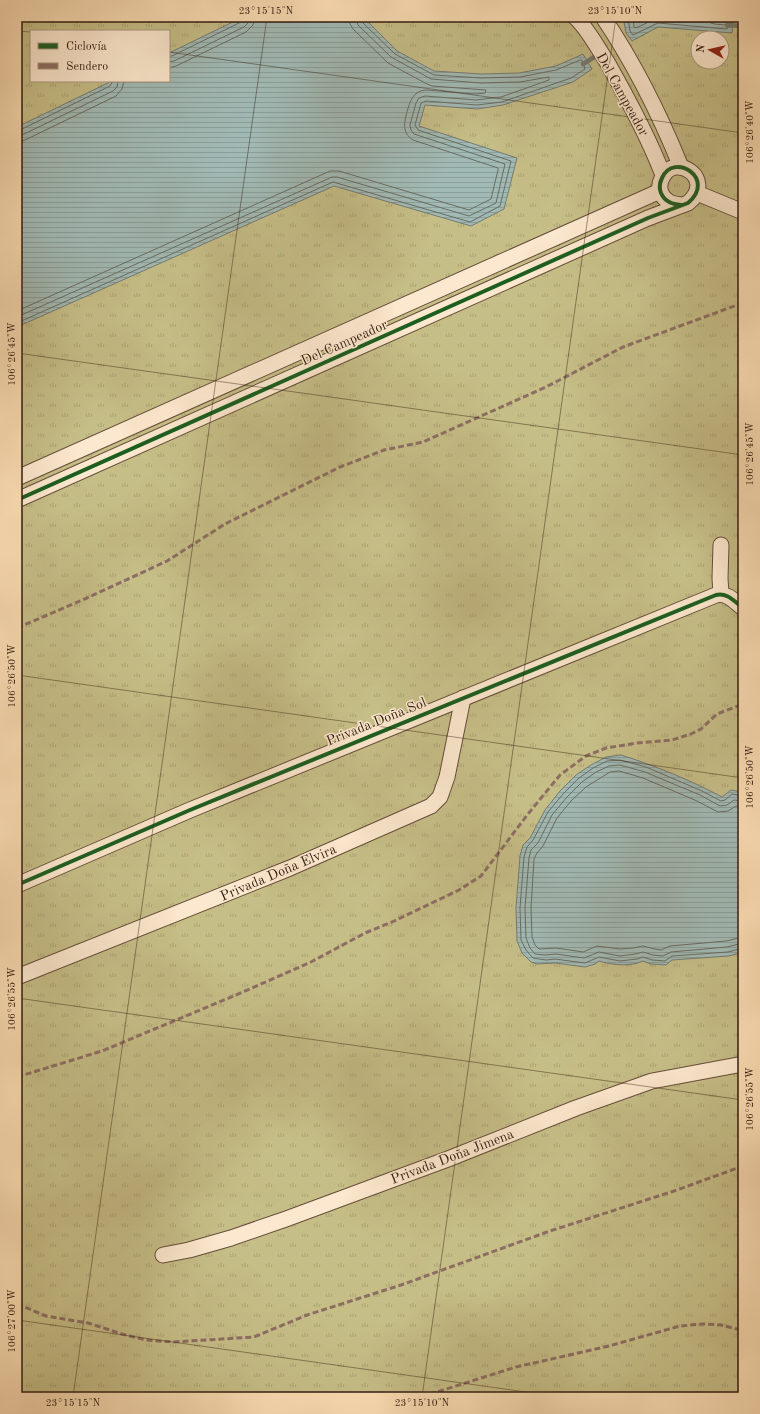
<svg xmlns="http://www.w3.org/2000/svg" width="760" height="1414" font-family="'Old Standard TT',serif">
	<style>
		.grass { fill: url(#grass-tufts); stroke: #7d6e4c; fill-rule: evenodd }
		.water { fill: url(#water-rules); stroke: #757b73 }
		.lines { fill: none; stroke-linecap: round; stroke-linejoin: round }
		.shore { stroke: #6a6c62; stroke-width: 1 }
		.stream { stroke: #757b73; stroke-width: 4.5 }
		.minor-casing { stroke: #664d39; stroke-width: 17 }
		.minor { stroke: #fce8ce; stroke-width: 15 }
		.quiet { stroke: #8d6e63; stroke-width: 3; stroke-dasharray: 6 3; stroke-linecap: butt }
		.cycleway-casing { stroke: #fce8ce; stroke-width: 6 }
		.cycleway { stroke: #1b5e20; stroke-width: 4 }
		.ticks { fill: none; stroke: #341d10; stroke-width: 1; stroke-opacity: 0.45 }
		.labels { text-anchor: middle; stroke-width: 3; stroke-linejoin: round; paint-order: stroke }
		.street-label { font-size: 14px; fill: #341d10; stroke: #fce8ce }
		.neatline { fill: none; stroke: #341d10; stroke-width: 1.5 }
		.ticks-label { font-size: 10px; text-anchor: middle; fill: #341d10 }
	</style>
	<defs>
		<pattern id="grass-tufts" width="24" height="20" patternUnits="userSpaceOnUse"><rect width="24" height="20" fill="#c6be87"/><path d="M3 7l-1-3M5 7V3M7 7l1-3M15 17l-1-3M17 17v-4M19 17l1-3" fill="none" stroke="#aba374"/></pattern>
		<pattern id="water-rules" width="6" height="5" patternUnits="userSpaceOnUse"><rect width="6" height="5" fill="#a1bab5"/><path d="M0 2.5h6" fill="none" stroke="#8b9f9b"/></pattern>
	</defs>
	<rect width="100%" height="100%" fill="#fadcb3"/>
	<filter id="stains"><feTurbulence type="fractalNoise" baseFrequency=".005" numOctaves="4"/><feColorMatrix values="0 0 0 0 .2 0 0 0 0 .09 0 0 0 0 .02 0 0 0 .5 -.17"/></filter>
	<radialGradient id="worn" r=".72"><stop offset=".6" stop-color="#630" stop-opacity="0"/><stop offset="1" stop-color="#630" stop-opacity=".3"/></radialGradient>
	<path class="grass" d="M 17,17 L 743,17 L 743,1397 L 17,1397 ZM 31,31 L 169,31 L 169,81 L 31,81 ZM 698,38 L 722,38 L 722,62 L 698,62 Z"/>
	<g class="water">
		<polygon points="243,17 363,17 397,51 434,71 481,74 519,73 556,66 583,54 592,69 573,82 503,105 477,109 425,105 419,126 517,158 504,209 471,226 334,186 17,327 17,127 112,81 169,81 169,53"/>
		<polygon points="623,17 705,17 707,19 733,21 732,33 658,27 632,41 626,33"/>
		<path d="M 621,755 C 656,766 690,780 722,797 L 731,790 L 743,792 L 743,952 L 729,956 L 672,960 L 666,965 L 651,964 L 643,961 C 631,967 611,965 599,961 L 595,964 L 585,967 L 555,963 L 537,964 L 531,962 L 522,953 L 517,941 L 516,908 L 520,856 L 523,845 L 530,838 L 545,810 L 560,791 L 576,775 L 591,765 L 606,757 Z"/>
	</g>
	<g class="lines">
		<g class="shore">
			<path d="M 628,17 L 630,31 L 633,35 L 658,23 L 726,29 L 728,28 L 727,25 C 720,24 707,26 706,17"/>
			<polyline points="633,17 634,27 636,28 657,18 699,21 700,20 701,17"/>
			<polyline points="169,56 172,56 241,22 244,17"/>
			<polyline points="169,62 174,61 244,27 248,23 249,17"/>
			<polyline points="169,68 176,66 246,32 253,25 255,17"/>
			<polyline points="17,131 20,130 110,86 113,81"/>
			<polyline points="17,136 22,135 113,91 117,87 118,81"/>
			<polyline points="17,142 25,140 116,96 122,89 124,81"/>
			<path d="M 17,311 L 330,171 L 339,171 L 469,210 L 491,199 L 498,170 L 498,168 L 413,140 C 402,133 404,123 407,112 C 410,101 413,91 426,90 L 476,94 L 485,93 L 486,90 L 432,86 L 427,84 L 388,63 L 353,29 L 350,24 L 349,17"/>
			<polyline points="17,317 332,177 337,177 469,216 496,203 505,164 414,134 411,130 410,125 416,103 419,98 425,96 476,100 501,97 549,80 549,77 520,82 481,83 431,79 391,57 358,25 355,17"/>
			<polyline points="17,323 333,182 470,222 500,206 511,161 418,130 415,125 421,103 426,101 477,105 502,102 571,78 585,69 582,60 580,60 556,70 520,77 481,78 434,75 395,54 361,21 360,17"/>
			<polyline points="743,796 732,794 725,800 721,801 702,791 646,767 620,760 607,761 593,768 579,778 563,794 548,812 533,840 527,847 524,857 520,908 521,940 526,950 533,958 546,960 555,959 585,963 599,957 620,961 637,959 643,957 652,960 665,961 672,956 728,952 743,948"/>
			<polyline points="743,801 734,800 727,805 720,806 700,795 645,772 620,765 609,766 596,772 582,782 567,797 552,815 538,843 531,850 529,858 525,908 526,938 530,948 535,954 545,955 556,954 584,958 599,952 620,956 635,954 643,952 653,955 663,956 671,952 727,947 743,943"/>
			<polyline points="743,807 736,806 728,811 718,812 697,801 643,778 619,771 610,772 586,787 571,801 557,818 543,846 537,853 534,859 531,908 532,937 535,945 539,949 556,948 583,952 597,946 620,949 633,948 643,946 655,949 661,950 670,946 726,941 743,937"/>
		</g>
		<g class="stream">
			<polyline points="727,25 743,26"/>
			<polyline points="583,64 596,56"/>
		</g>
		<g class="minor-casing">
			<g id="minor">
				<path d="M 575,17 C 588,29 597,47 607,62 C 628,99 648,136 663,175"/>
				<path d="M 603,17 C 634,63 660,115 681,167"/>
				<polyline points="697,193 743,212"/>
				<polyline points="17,478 660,191"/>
				<path d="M 17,500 L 648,218 L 688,203 C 717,179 674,151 662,178 C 660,182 659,188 661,193 C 665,202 672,204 681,205"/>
				<polyline points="721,545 720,578 721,594"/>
				<path d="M 17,885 L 190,810 L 716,595 C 727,592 735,602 743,608"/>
				<polyline points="17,977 290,868 431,806 440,797 447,777 463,698"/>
				<polyline points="163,1255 189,1250 231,1238 286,1219 448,1159 576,1108 652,1081 743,1064"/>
			</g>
		</g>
		<use href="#minor" class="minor"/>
		<g class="quiet">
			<path d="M 742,17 C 741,26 737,39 743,47"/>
			<polyline points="17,628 87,598 167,561 225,524 340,467 384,450 423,442 546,387 623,347 737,305 743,304"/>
			<polyline points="17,1077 102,1051 236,995 311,962 365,933 392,922 459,890 481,876 528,814 560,775 586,756 606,748 637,743 672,740 691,734 701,729 717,714 743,704"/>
			<polyline points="17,1304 46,1316 88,1323 122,1334 146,1340 173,1342 254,1337 307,1315 401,1285 547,1232 674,1191 743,1166"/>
			<polyline points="421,1397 516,1367 609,1346 680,1326 703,1324 721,1325 737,1329 743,1328"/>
		</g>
		<g class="cycleway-casing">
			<g id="cycleway">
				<path d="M 17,500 L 648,218 L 688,203 C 717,179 674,151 662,178 C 660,182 659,188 661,193 C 665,202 672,204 681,205"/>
				<path d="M 17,885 L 190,810 L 716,595 C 727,592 735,602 743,608"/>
			</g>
		</g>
		<use href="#cycleway" class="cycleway"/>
	</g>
	<path class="ticks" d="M 17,31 L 31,32M 169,52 L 743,133M 17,353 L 743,455M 17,675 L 743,778M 17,998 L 743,1100M 17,1320 L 561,1397M 73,1397 L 267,17M 422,1397 L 616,17"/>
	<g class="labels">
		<g class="street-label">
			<text transform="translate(623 94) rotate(61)" y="5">Del Campeador</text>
			<text transform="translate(344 342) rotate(-24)" y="5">Del Campeador</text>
			<text transform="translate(376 721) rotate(-22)" y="5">Privada Doña Sol</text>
			<text transform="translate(278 872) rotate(-23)" y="5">Privada Doña Elvira</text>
			<text transform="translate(452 1156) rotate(-21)" y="5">Privada Doña Jimena</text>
		</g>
	</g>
	<rect width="760" height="1414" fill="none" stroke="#fadcb3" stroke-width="44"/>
	<rect x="30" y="30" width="140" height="52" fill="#fce8ce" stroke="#ac9782"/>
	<rect x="38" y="43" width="20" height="6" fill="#1b5e20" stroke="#ac9782"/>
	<text x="66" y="50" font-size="12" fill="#341d10">Ciclovía</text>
	<rect x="38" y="63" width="20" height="6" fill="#8d6e63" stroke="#ac9782"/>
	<text x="66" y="70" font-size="12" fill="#341d10">Sendero</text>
	<g transform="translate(710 50) rotate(278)"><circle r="19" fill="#fce8ce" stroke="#ac9782"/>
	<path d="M0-3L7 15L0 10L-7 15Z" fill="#8f2418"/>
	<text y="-6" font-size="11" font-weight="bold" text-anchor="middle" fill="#341d10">N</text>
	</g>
	<rect x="22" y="22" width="716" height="1370" class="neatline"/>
	<g class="ticks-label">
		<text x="266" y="14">23°15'15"N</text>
		<text x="615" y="14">23°15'10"N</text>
		<text transform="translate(749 132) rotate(-90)" y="4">106°26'40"W</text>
		<text transform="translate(11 354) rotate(-90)" y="4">106°26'45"W</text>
		<text transform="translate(749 454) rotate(-90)" y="4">106°26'45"W</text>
		<text transform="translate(11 676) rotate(-90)" y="4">106°26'50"W</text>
		<text transform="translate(749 777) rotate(-90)" y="4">106°26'50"W</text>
		<text transform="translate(11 999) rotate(-90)" y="4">106°26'55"W</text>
		<text transform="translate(749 1099) rotate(-90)" y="4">106°26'55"W</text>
		<text transform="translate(11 1321) rotate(-90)" y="4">106°27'00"W</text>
		<text x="73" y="1406">23°15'15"N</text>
		<text x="422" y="1406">23°15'10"N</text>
	</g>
	<rect width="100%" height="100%" filter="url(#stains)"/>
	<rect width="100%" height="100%" fill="url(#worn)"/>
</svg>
